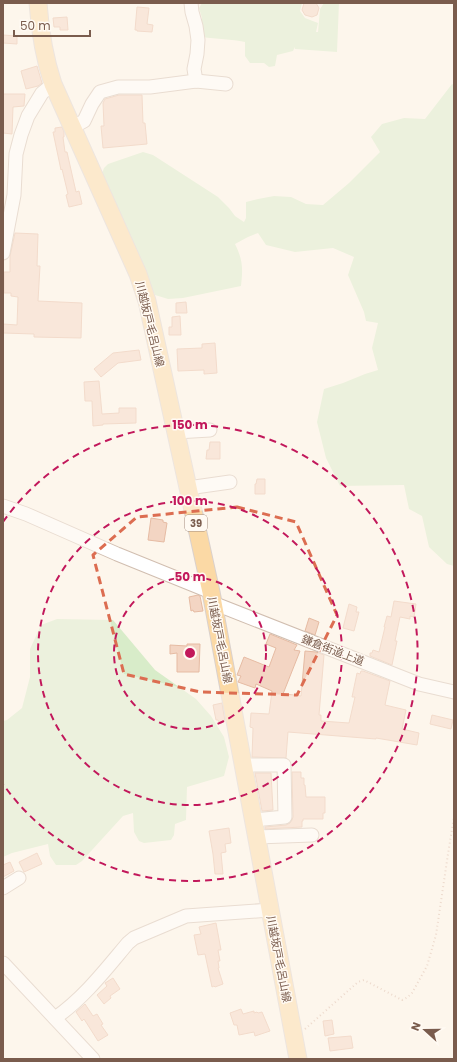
<svg xmlns="http://www.w3.org/2000/svg" width="457" height="1062" font-family="Poppins,'Noto Sans JP',sans-serif">
	<style>
		.green { fill: #d8ecc9 }
		.building { fill: #f3d5c3; stroke: #e6bba3 }
		.lines { fill: none; stroke-linecap: round; stroke-linejoin: round }
		.minor-casing { stroke: #d1beb0; stroke-width: 15 }
		.major-casing { stroke: #dad1cd; stroke-width: 19 }
		.path { stroke: #d9b8a5; stroke-width: 2; stroke-dasharray: 1 3; stroke-linecap: butt }
		.minor { stroke: #fff; stroke-width: 13 }
		.major { stroke: #fbd9a5; stroke-width: 17 }
		.marked { fill: none; stroke: #dc6d51; stroke-width: 3; stroke-dasharray: 8 5; stroke-linejoin: round }
		.ring { fill: none; stroke: #c2185b; stroke-width: 2; stroke-dasharray: 7 5 }
		.labels { text-anchor: middle; stroke-width: 3; stroke-linejoin: round; paint-order: stroke }
		.shield { fill: #fffaf3; stroke: #a28b7f; stroke-width: 1 }
		.shield-label { font-size: 10px; font-weight: bold; fill: #7a5c4d }
		.street-label { font-size: 11px; fill: #7a5c4d; stroke: #fffaf3 }
		.centre { fill: #c2185b; stroke: #fffaf3; stroke-width: 2 }
		.ring-label { font-size: 12px; text-anchor: middle; font-weight: bold; fill: #c2185b; stroke: #fffaf3; stroke-width: 3; stroke-linejoin: round; paint-order: stroke }
	</style>
	<rect width="100%" height="100%" fill="#fdf6ec"/>
	<g class="green">
		<path d="M 202,3 L 302,3 L 300,11 L 305,18 L 318,23 L 316,32 L 318,32 L 320,9 L 324,3 L 339,3 L 337,52 L 295,49 L 295,47 L 293,51 L 277,55 L 275,66 L 269,67 L 264,63 L 250,63 L 245,56 L 245,42 C 231,39 217,39 202,37 L 202,18 L 199,8 Z"/>
		<path d="M 452,84 L 454,85 L 454,566 L 447,564 L 429,547 L 422,516 L 409,509 L 404,485 L 340,486 L 326,458 L 317,422 L 324,389 L 343,383 L 365,374 L 378,370 L 372,348 L 378,323 L 366,321 L 364,312 L 348,275 L 354,257 L 333,248 L 295,252 L 266,245 L 258,233 L 248,237 L 235,244 C 243,260 243,269 241,286 L 183,298 L 168,299 L 155,295 L 101,176 L 104,168 L 108,164 L 143,152 L 153,155 L 218,197 L 229,208 L 235,216 L 244,222 L 246,218 L 246,202 L 258,199 L 274,196 L 291,197 L 306,204 L 323,205 L 349,183 L 380,152 L 371,137 L 382,124 L 404,118 L 425,119 Z"/>
		<polygon points="57,619 113,620 155,670 196,699 211,716 224,737 229,757 224,776 187,787 186,820 175,824 174,835 171,840 144,843 139,841 134,832 133,813 123,816 82,861 76,865 56,865 50,856 48,844 12,853 3,857 3,721 7,720 22,708 30,677 30,649 41,625"/>
	</g>
	<g class="building">
		<polygon points="304,3 316,3 319,8 317,15 312,17 305,15 302,10"/>
		<polygon points="137,7 149,8 147,24 153,25 152,32 137,31 137,30 135,30"/>
		<polygon points="67,17 68,30 60,30 60,27 54,27 53,18"/>
		<polygon points="3,35 17,36 17,44 3,43"/>
		<polygon points="37,66 42,83 38,86 26,89 21,71"/>
		<polygon points="3,94 25,94 24,106 13,107 12,134 3,133"/>
		<polygon points="119,95 142,95 143,123 145,123 147,144 103,148 101,126 104,126 103,103 105,99"/>
		<polygon points="62,127 64,132 64,137 63,137 65,152 67,152 76,192 79,191 82,204 69,207 66,195 68,194 62,169 61,170 53,132 55,132 55,128"/>
		<polygon points="15,233 38,234 37,266 40,266 38,301 82,303 81,338 34,337 34,334 3,333 3,324 17,325 18,297 11,296 11,293 4,293 4,272 10,272 10,256"/>
		<polygon points="186,302 187,313 176,313 176,303"/>
		<polygon points="180,316 181,335 169,335 169,327 172,327 172,317"/>
		<polygon points="215,343 217,373 204,374 204,370 178,371 177,349 202,348 202,344"/>
		<polygon points="139,350 141,360 118,363 101,377 94,369 113,353"/>
		<polygon points="99,381 102,414 119,413 119,408 136,408 136,423 103,424 103,425 93,426 92,401 85,401 84,382"/>
		<polygon points="210,442 220,442 220,459 206,459 207,450 209,450"/>
		<polygon points="257,479 265,479 265,494 255,494 255,484 256,484"/>
		<polygon points="151,518 163,520 163,522 167,523 164,542 148,540"/>
		<polygon points="198,595 200,596 203,611 194,612 193,610 191,611 189,597"/>
		<polygon points="394,601 416,604 414,617 410,616 410,619 400,617 395,641 397,641 392,665 370,656 370,653 372,653 373,650 379,652 385,627 384,627 387,616 391,617"/>
		<polygon points="349,604 357,607 356,612 359,612 354,631 343,628"/>
		<polygon points="309,618 319,622 315,635 305,631"/>
		<polygon points="270,634 297,645 294,650 300,651 283,694 301,696 305,651 316,652 324,655 319,715 321,715 321,721 349,723 355,697 352,697 357,673 360,674 361,671 363,671 390,681 385,705 406,710 402,729 419,733 417,745 376,738 376,739 288,732 286,758 252,757 253,728 250,727 251,713 269,714 272,691 256,684 255,688 238,682 241,676 237,675 244,657 269,667 276,648 266,644"/>
		<polygon points="187,644 200,644 199,672 177,672 177,653 170,654 170,645 187,646"/>
		<polygon points="222,703 225,721 219,722 218,720 216,720 213,705"/>
		<polygon points="432,715 453,720 451,729 430,724"/>
		<polygon points="292,772 301,772 301,778 304,778 304,785 305,785 306,797 325,797 325,813 323,813 323,819 303,819 303,821 302,821 302,827 265,829 265,827 286,825 290,823 292,820 293,817"/>
		<polygon points="255,773 271,773 273,810 262,811"/>
		<polygon points="229,828 231,843 225,844 226,852 221,853 223,874 215,874 213,854 209,831"/>
		<polygon points="37,853 42,864 24,872 19,862"/>
		<polygon points="10,862 14,871 3,877 3,865"/>
		<polygon points="216,923 221,950 218,950 220,961 218,961 219,968 218,968 223,984 215,987 214,986 212,987 205,954 198,955 194,935 201,934 199,927"/>
		<polygon points="113,978 120,989 110,996 111,998 104,1004 97,995 107,986 105,983"/>
		<polygon points="85,1004 93,1016 97,1014 103,1024 101,1025 108,1035 98,1041 84,1019 82,1021 76,1012"/>
		<polygon points="241,1009 243,1014 254,1011 254,1013 257,1012 258,1013 262,1012 270,1031 255,1036 254,1032 239,1035 237,1025 234,1025 230,1013"/>
		<polygon points="332,1020 334,1034 325,1036 323,1021"/>
		<polygon points="351,1036 353,1048 330,1051 328,1038"/>
	</g>
	<g class="lines">
		<g class="minor-casing">
			<g id="minor">
				<polyline points="191,3 192,12 196,26 198,40 197,54 194,69 196,81"/>
				<polyline points="73,127 84,121 92,104 100,92 118,87 150,87 196,81 226,84"/>
				<polyline points="3,253 14,195 16,154 21,135 28,116 42,93 53,84"/>
				<polyline points="176,432 210,430"/>
				<polyline points="188,488 230,482"/>
				<polyline points="3,506 26,514 117,554 211,592"/>
				<polyline points="213,603 419,684 454,692"/>
				<polyline points="243,765 284,765 285,817 253,820"/>
				<polyline points="257,837 312,835"/>
				<polyline points="3,888 19,878"/>
				<polyline points="3,963 93,1059"/>
				<path d="M 55,1018 C 84,998 106,969 128,943 L 134,938 L 186,916 L 270,910"/>
			</g>
		</g>
		<g class="major-casing">
			<path id="major" d="M 38,3 C 40,31 44,57 53,84 L 138,274 L 147,301 L 211,592 L 298,1059"/>
		</g>
		<polyline class="path" points="305,1029 358,982 364,980 402,1000 408,997 412,993 427,966 436,935 448,854 454,817"/>
		<use href="#minor" class="minor"/>
		<use href="#major" class="major"/>
	</g>
	<path d="M0 0H457V1062H0ZM 237,507 L 296,522 L 337,615 L 297,695 L 200,692 L 124,674 L 93,555 L 137,517 Z" fill="#fdf6ec" fill-opacity=".55" fill-rule="evenodd"/>
	<path class="marked" d="M 237,507 L 296,522 L 337,615 L 297,695 L 200,692 L 124,674 L 93,555 L 137,517 Z"/>
	<g class="ring">
		<circle cx="190" cy="653" r="76"/>
		<circle cx="190" cy="653" r="152"/>
		<path d="M3 522A228 228 0 1 1 3 784"/>
	</g>
	<g class="labels">
		<rect class="shield" x="185" y="515" width="22" height="16" rx="3"/>
		<g class="shield-label">
			<text x="196" y="527">39</text>
		</g>
		<g class="street-label">
			<text transform="translate(150 324) rotate(76)" y="4">川越坂戸毛呂山線</text>
			<text transform="translate(220 640) rotate(79)" y="4">川越坂戸毛呂山線</text>
			<text transform="translate(333 650) rotate(21)" y="4">鎌倉街道上道</text>
			<text transform="translate(279 959) rotate(79)" y="4">川越坂戸毛呂山線</text>
		</g>
	</g>
	<circle cx="190" cy="653" r="6" class="centre"/>
	<g class="ring-label">
		<text x="190" y="429">150 m</text>
		<text x="190" y="505">100 m</text>
		<text x="190" y="581">50 m</text>
	</g>
	<rect width="457" height="1062" fill="none" stroke="#7a5c4d" stroke-width="8"/>
	<g transform="translate(425 1030) rotate(291)" stroke="#fffaf3" stroke-width="3" paint-order="stroke">
	<path d="M0-3L7 15L0 10L-7 15Z" fill="#7a5c4d"/>
	<text y="-6" font-size="11" font-weight="bold" text-anchor="middle" fill="#7a5c4d">N</text>
	</g>
	<path d="M14 30v6h76v-6" fill="none" stroke="#7a5c4d" stroke-width="2"/>
	<text x="20" y="30" font-size="12" fill="#7a5c4d" stroke="#fffaf3" stroke-width="3" paint-order="stroke">50 m</text>
</svg>
